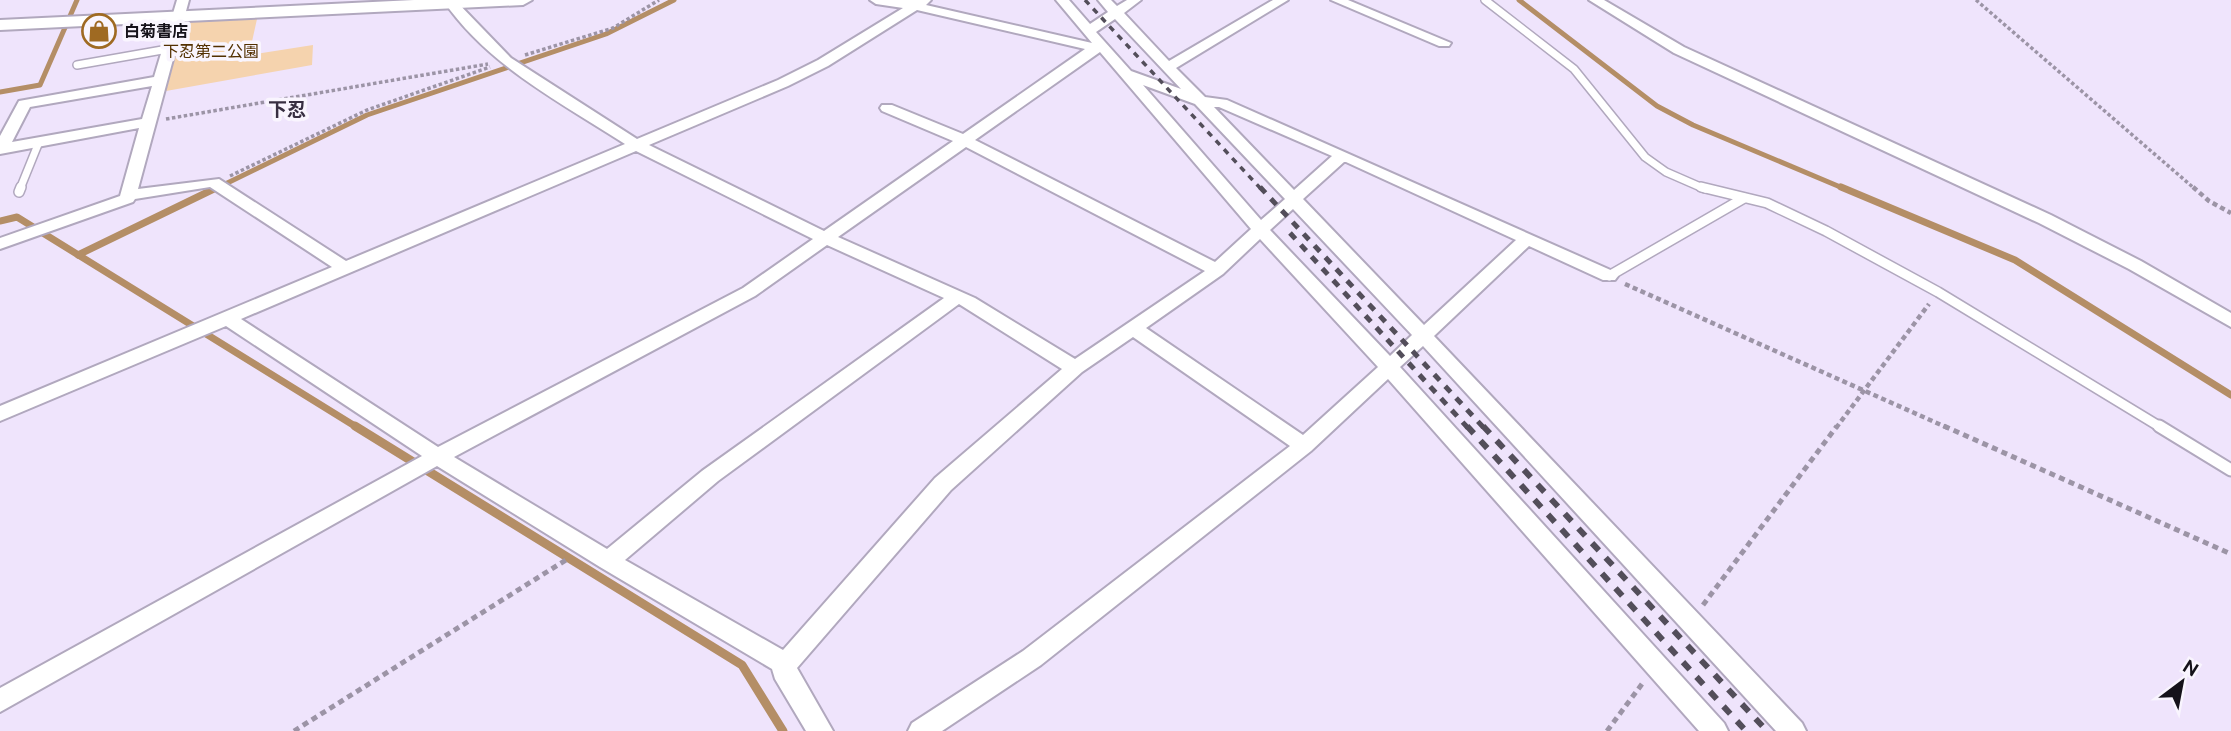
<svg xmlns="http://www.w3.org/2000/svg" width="2231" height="731" font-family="Ubuntu,'Noto Sans JP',sans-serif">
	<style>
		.green { fill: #f5d3ae }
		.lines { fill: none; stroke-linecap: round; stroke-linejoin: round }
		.stream-far2 { stroke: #b48e66; stroke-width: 5 }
		.stream-far1 { stroke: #b48e66; stroke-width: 7 }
		.stream { stroke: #b48e66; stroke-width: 9 }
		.lane-far2-casing { stroke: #b1a8be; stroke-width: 10 }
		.lane-far1-casing { stroke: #b1a8be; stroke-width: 12 }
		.lane-casing { stroke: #b1a8be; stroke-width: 15 }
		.street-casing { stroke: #b1a8be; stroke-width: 4 }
		.secondary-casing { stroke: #b1a8be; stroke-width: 4 }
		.path-far2 { stroke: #9c94a6; stroke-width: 3.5; stroke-dasharray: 3.5 2.5; stroke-linecap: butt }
		.path-far1 { stroke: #9c94a6; stroke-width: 4.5; stroke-dasharray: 5 3.5; stroke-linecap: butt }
		.path { stroke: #9c94a6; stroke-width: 5; stroke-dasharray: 6 4.5; stroke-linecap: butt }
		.lane-far2 { stroke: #fff; stroke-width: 7 }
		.lane-far1 { stroke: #fff; stroke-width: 9 }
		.lane { stroke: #fff; stroke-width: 11 }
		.street { fill: #fff; fill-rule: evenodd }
		.secondary { fill: #fff; fill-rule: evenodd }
		.rail-far2 { stroke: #534e5a; stroke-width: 3.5; stroke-dasharray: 6 6; stroke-linecap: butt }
		.rail-far1 { stroke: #534e5a; stroke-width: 5; stroke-dasharray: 8 8; stroke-linecap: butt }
		.rail { stroke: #534e5a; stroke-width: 6; stroke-dasharray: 10 10; stroke-linecap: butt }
		.labels { text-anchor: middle; stroke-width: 7; stroke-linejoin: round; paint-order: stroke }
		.far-poi-label { font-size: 16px; font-weight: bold; fill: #15121a; stroke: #f9f5fe; text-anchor: start }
		.far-park-label { font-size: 16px; fill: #523000; stroke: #f9f5fe }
		.far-quarter-label { font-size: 19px; font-weight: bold; fill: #382f42; stroke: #f9f5fe }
	</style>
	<rect width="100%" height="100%" fill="#efe4fc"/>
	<polygon class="green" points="257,19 249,55 313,45 312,65 166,91 184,24 191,21"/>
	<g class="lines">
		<g class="stream-far2">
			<polyline points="1519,0 1657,106 1693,125 1845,189"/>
			<polyline points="0,92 40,85 77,0"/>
			<polyline points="215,189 367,115 606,34 674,0"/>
		</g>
		<g class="stream-far1">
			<polyline points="1841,187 2015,260 2231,395"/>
			<polyline points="0,221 17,217 358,428"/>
			<polyline points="78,255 218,187"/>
		</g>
		<polyline class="stream" points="355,426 742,665 783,731"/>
		<g class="lane-far2-casing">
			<g id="lane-far2">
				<polyline points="1485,0 1574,69 1645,157 1666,172 1705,189"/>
				<polyline points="77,65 168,49"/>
				<polyline points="20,189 39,142"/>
			</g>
		</g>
		<g class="lane-far1-casing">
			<g id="lane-far1">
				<polyline points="1701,187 1767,203 1826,231 1938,292 2162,428"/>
				<polyline points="19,192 21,187"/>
				<polyline points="1609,276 1744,198"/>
			</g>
		</g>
		<g class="lane-casing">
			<polyline id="lane" points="2159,426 2231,470"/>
		</g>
		<g class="street-casing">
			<g id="street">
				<path d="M 177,0 L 189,0 L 138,189 L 219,179 L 346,261 L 625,144 C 560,102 487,65 443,0 L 455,0 L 511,58 L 637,139 L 778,80 L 818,60 L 903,8 L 876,4 L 870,0 L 931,0 L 926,5 L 1092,43 L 1056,0 L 1069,0 L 1090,24 L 1108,12 L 1098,0 L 1111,0 L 1117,6 L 1127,0 L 1141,0 L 1124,13 L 1169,61 L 1273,0 L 1288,0 L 1176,68 L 1205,97 L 1227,100 L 1615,272 L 1618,276 L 1615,280 L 1603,280 L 1529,246 L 1434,336 L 1802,723 L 1806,731 L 1776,731 L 1423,346 L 1400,367 L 1724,723 L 1728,731 L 1699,731 L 1388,379 L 1311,451 L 1041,665 L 942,731 L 908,731 L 912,723 L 1023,651 L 1290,446 L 1133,337 L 1082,372 L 951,490 L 797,668 L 833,731 L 806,731 L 775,679 L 772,669 L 600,567 L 437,466 L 0,712 L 0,688 L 422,456 L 226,326 L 0,421 L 0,406 L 332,267 L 210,187 L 135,199 L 133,202 L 0,249 L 0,238 L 120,196 L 139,128 L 0,154 L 0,136 L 19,101 L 154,77 ZM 917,10 L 1085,49 L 963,134 L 892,105 L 882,105 L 880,108 L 882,111 L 953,141 L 824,231 L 649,145 L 788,86 L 828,66 ZM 1115,19 L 1181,89 L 1131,71 L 1096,32 ZM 1100,52 L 1251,229 L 1215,262 L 975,140 ZM 1143,85 L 1195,104 L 1285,199 L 1261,220 ZM 152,86 L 142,119 L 12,142 L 30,107 ZM 1214,107 L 1219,107 L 1332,156 L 1294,190 ZM 966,147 L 1205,271 L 1075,359 L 975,298 L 838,237 ZM 636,151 L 813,239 L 743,288 L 438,447 L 241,319 ZM 1344,162 L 1346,162 L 1516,240 L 1424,325 L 1303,199 ZM 1293,209 L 1412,335 L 1390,356 L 1270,230 ZM 1260,239 L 1378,367 L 1303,435 L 1146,328 L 1223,274 ZM 827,245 L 944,298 L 702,471 L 607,549 L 454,457 L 755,296 ZM 959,304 L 1062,369 L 935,478 L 783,650 L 625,560 L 718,481 Z"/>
				<polygon points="1331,0 1348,0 1451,43 1449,46 1439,46"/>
				<polygon points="1589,0 1604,0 1684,47 2051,215 2141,261 2231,313 2231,327 2129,269 2039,223 1674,53"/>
			</g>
		</g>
		<g class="secondary-casing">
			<polygon id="secondary" points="414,0 532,0 523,5 0,30 0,20"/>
		</g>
		<g class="path-far2">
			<polyline points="1976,0 2195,189"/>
			<polyline points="525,55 613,28 659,0"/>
			<polyline points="166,119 488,64"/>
			<polyline points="230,176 367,110 490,67"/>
		</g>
		<g class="path-far1">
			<polyline points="2193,187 2209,201 2231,213"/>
			<polyline points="1625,284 1948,428"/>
			<polyline points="1836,428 1929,304"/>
		</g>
		<g class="path">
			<polyline points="1944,426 2231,554"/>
			<polyline points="1703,605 1837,426"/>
			<polyline points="294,731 569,558"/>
			<polyline points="1607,731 1642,684"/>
		</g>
		<use href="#lane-far2" class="lane-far2"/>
		<use href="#lane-far1" class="lane-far1"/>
		<use href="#lane" class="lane"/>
		<use href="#street" class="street"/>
		<use href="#secondary" class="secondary"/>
		<polyline class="rail-far2" points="1085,0 1261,189"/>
		<g class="rail-far1">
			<polyline points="1260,187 1484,428"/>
			<polyline points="1290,233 1468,428"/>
		</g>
		<g class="rail">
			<polyline points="1467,426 1746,731"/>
			<polyline points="1483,426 1767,731"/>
		</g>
	</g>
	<defs>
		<g id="shop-ring" transform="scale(1.75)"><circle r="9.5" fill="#f9f5fe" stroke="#9f6a22" stroke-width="1.5"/><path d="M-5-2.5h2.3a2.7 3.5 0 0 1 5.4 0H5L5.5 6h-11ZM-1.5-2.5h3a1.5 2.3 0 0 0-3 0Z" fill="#9f6a22"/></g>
	</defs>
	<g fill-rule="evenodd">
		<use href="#shop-ring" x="99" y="31"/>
	</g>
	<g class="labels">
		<g class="far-poi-label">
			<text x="124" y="37">白菊書店</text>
		</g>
		<g class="far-park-label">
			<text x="211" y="57">下忍第二公園</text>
		</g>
		<g class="far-quarter-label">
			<text x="287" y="116">下忍</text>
		</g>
	</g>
	<g transform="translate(2182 682) rotate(32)" stroke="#f9f5fe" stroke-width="5" paint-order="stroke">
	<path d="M0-5L12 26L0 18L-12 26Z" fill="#15121a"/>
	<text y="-10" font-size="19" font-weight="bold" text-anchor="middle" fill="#15121a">N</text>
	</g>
</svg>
